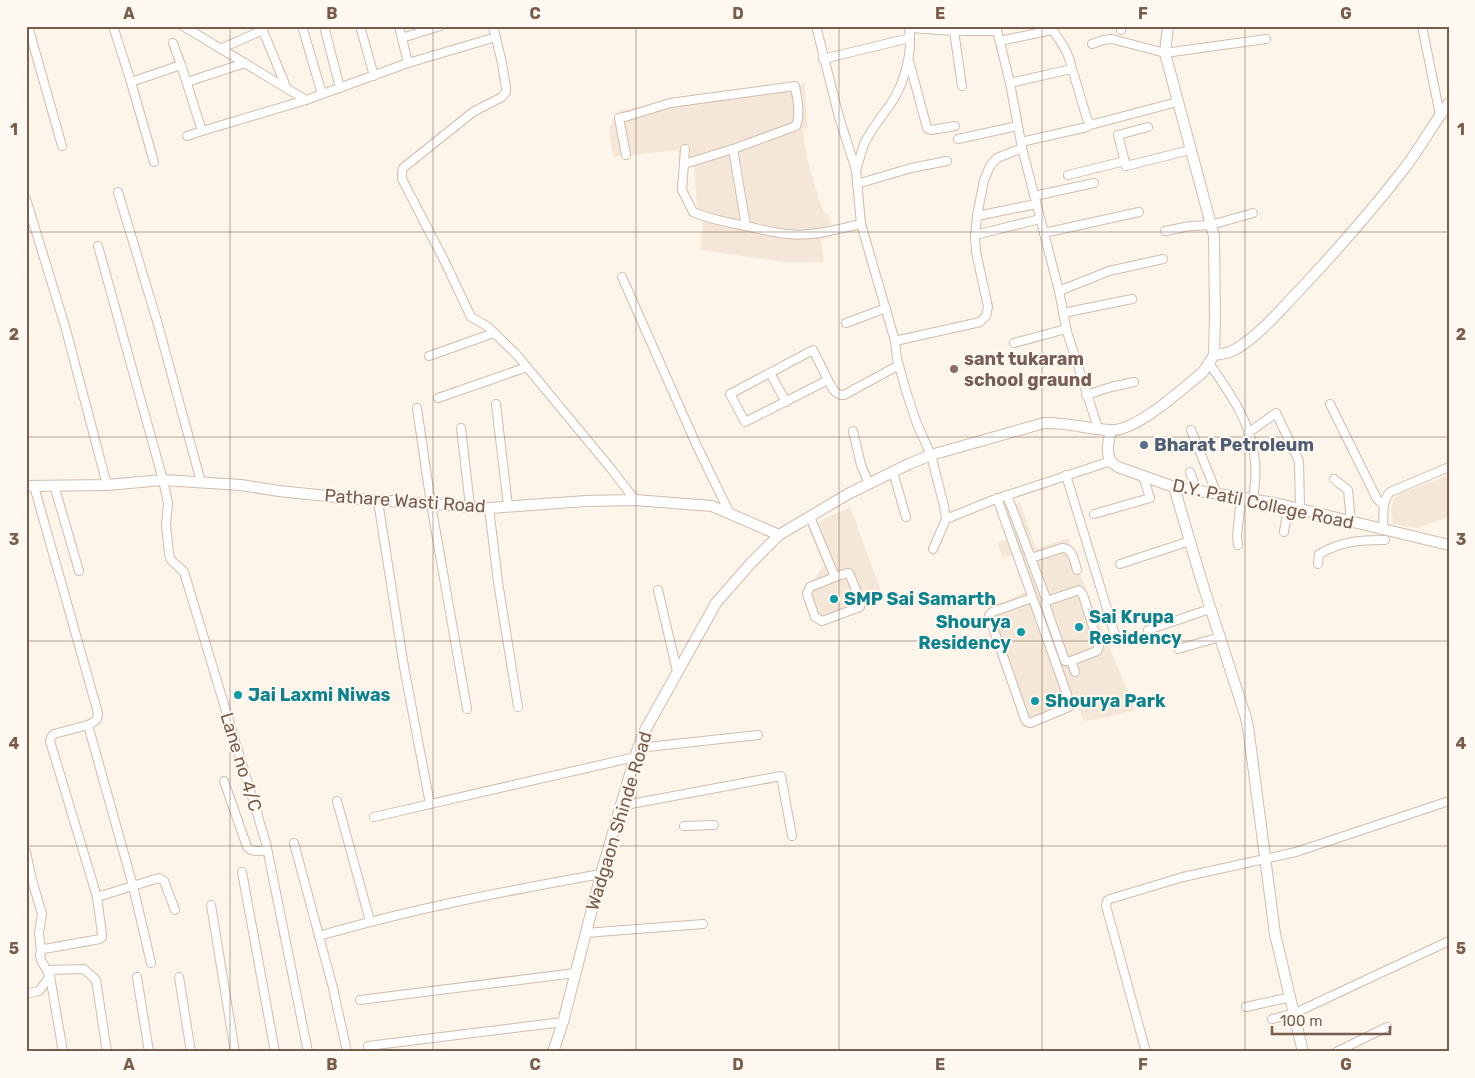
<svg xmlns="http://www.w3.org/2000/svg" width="1475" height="1078" font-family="Rubik,sans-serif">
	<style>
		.residential { fill: #f5e7d8 }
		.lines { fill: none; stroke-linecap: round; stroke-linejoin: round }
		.minor-casing { stroke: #d0bdae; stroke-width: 10 }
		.tertiary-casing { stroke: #d0bdae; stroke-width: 12 }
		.minor { stroke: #fff; stroke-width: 8 }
		.tertiary { stroke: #fff; stroke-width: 10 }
		.grid { fill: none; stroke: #795c4c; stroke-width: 1; stroke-opacity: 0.55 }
		.education-dot { fill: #8d6e63; stroke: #fff9f1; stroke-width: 2 }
		.service-dot { fill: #5c6f8a; stroke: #fff9f1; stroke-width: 2 }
		.culture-dot { fill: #0f9aa8; stroke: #fff9f1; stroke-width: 2 }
		.labels { text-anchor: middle; stroke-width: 4; stroke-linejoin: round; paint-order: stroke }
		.education-label { font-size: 18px; font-weight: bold; fill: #785e54; stroke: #fff9f1; text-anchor: start }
		.service-label { font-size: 18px; font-weight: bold; fill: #4e5e75; stroke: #fff9f1; text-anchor: start }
		.street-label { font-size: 18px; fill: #795c4c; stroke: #fff9f1 }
		.culture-label { font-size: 18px; font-weight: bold; fill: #0d838f; stroke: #fff9f1; text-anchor: start }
		.neatline { fill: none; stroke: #795c4c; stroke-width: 2 }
		.grid-label { font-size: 16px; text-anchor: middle; font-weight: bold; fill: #795c4c }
	</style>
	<rect width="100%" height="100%" fill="#fdf5ea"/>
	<g class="residential">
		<polygon points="805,84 806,114 808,128 802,129 807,158 819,199 824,212 828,214 831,224 828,225 830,238 821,240 824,262 789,263 700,250 704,214 697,207 694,167 680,168 678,150 613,157 609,127 620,110"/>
		<polygon points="1449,475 1449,517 1417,528 1393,524 1391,507 1394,498 1399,494"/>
		<polygon points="1020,502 1036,549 1068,538 1081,576 1135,710 1113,716 1084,721 1078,708 1024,728 983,612 1027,591 1014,555 1003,558 998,543 1007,540 997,512"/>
		<polygon points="850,507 883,596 818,626 804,593 824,566 808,527"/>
	</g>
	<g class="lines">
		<g class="minor-casing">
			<g id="minor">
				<polyline points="28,26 62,146"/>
				<polyline points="113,26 131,82 154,162"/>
				<polyline points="183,26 306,100 408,63 496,37"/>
				<polyline points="261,26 287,89"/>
				<polyline points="302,26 322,94"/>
				<polyline points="324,26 340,88"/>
				<polyline points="360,26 374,76"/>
				<polyline points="399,26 408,63"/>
				<polyline points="493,26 502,63 506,88 506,92 502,97 473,112 403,168 402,173 402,179 445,262 471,317 487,326 517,355 612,470 635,500"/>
				<polyline points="816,26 839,117 856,170 861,224 895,341 897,359 907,394 917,424 931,455 944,506 946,519 933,549"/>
				<polyline points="996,26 1010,83 1022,148 1059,291 1067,332 1098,428"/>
				<path d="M 1050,26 C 1061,43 1069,51 1072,70"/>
				<polyline points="1422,26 1440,115"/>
				<polyline points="910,28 954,31 997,31"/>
				<polyline points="1121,30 1122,26"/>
				<polyline points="954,31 962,86"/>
				<polyline points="402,38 440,26"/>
				<polyline points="1000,41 1052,30"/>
				<polyline points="173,43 181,65"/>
				<polyline points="1092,44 1103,40 1112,39 1165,53 1266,39"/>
				<polyline points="220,49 263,30"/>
				<polyline points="823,59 910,38"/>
				<polyline points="909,61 927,128 931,130 955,126"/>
				<polyline points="131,82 181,65 202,131 306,100"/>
				<polyline points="187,82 245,63"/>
				<polyline points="1010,83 1067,70 1072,70 1074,75 1087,119 1090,123 1094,124 1177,102"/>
				<polyline points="1148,127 1118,135 1126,166 1190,150"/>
				<polyline points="187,136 202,131"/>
				<polyline points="958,139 1018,126"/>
				<polyline points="1021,142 1087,127 1092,124"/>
				<path d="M 685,149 L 682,190 L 693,212 C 711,220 727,222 746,226 C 760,229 773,233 788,234 C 812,237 837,229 861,224"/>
				<polyline points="733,149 746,226"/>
				<path d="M 626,155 L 619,118 L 628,116 L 670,103 L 795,86 C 797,99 801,113 796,126 L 733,149 L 684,164"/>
				<path d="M 856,170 C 859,162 861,153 864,144 C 871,130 881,117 890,105 C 905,83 913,52 909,26"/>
				<polyline points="1068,175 1125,161"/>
				<polyline points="857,184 911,168 947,161"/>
				<polyline points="118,192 157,321 201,482"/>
				<polyline points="1034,196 1094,183"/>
				<polyline points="26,199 65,326 107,485"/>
				<polyline points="977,216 1036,204"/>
				<polyline points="1165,231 1190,226 1211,225 1253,213"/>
				<polyline points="1044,233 1139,212"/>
				<polyline points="975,235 1040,219"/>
				<polyline points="98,246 163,480 168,503 166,525 169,554 171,560 184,572 266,843 308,1052"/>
				<polyline points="622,277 696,444 730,514"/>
				<polyline points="1059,291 1109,271 1163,259"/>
				<polyline points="1063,313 1132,299"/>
				<polyline points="846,323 886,308"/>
				<polyline points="895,341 980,322 986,316 988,307 976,252 975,238 977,216 984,180 990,166 997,158 1022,148"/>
				<polyline points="1014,343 1066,329"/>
				<polyline points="429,356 494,333"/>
				<path d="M 1209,363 C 1228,391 1249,419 1254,453 C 1257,469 1255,484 1253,500"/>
				<polyline points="770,373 786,402"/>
				<path d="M 828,380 L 813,350 L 730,394 L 745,422 L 828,380 C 832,387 835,396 844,395 L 899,365"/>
				<polyline points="1086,395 1111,387 1134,382"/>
				<polyline points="438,398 527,367"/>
				<polyline points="496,404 508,506"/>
				<polyline points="1330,404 1377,499 1380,502 1384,503"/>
				<polyline points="417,408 431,504 467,709"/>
				<polyline points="461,428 470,506"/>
				<polyline points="1191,430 1217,494"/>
				<polyline points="853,431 861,465 869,484"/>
				<polyline points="1248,433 1276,413 1299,461 1300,509"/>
				<polyline points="893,472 906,517"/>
				<polyline points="1190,472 1197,491"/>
				<polyline points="1066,475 1115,635"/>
				<polyline points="1334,479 1348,490 1351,522"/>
				<polyline points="54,485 79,571"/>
				<path d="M 34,486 L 98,713 C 98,721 94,722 88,725 L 133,886 L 151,963"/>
				<polyline points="1007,495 1047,601"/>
				<polyline points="997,498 1070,703 1069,707 1030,723 1026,721 1025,719 989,616 992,612 1032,598"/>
				<polyline points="378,501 404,667 430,804"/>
				<polyline points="489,508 498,582 518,707"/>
				<polyline points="1094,514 1150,498 1143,476"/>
				<polyline points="810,517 835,577 847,573 849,573 861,602 860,607 822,621 815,617 807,594 810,587 835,577"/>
				<polyline points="946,519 993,500 1111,461"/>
				<path d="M 1383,530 C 1384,517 1381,502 1390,492 L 1449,467"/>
				<polyline points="1284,532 1288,506"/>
				<polyline points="1238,545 1237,536 1241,498"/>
				<path d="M 1031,558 L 1062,548 C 1073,548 1074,560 1077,570"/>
				<polyline points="1120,564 1190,541"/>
				<path d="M 1318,564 L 1319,554 C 1343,541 1358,540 1385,540"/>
				<polyline points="658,590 677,671"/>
				<polyline points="1148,630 1210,609"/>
				<polyline points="1178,649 1220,637"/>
				<polyline points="1071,661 1065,661 1045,604 1047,601 1079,590 1083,595 1099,646 1097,651 1071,661 1075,672"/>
				<polyline points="638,748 758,735"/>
				<path d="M 224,781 L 247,847 C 253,853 259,851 267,850"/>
				<polyline points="337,801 370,921"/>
				<polyline points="620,806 781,776 792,836"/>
				<polyline points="374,817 635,757"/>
				<polyline points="684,826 714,825"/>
				<polyline points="294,843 333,988 347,1052"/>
				<polyline points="26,852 32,880 42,914 39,933 41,951"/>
				<polyline points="242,872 275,1052"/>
				<polyline points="97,897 159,878 164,881 175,910"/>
				<polyline points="211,905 235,1052"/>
				<polyline points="585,933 703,924"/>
				<path d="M 319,936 C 411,909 506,891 601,874"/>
				<polyline points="47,970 84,969 96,980 107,1052"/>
				<polyline points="137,977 149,1052"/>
				<polyline points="179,977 191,1052"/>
				<polyline points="26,994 39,991 50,976"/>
				<polyline points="360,1000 575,973"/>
				<polyline points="1246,1007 1291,997"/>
				<polyline points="1272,1019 1295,1013 1449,941"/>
				<polyline points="368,1046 563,1022"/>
				<polyline points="63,1052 50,976 41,960 40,955 41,951 44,949 100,939 102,937 102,934 97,897 50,741 51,737 54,734 88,725"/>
				<polyline points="1146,1052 1106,906 1107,901 1110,899 1183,877 1296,852 1449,801"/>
				<polyline points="1336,1052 1387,1027"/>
			</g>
		</g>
		<g class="tertiary-casing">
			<g id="tertiary">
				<path d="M 1214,355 C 1220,354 1226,354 1232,351 C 1254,340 1275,316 1292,298 C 1331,257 1369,214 1404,169 C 1420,148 1433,124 1449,103"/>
				<path d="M 1111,431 C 1109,439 1105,453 1111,461 C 1113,464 1115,465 1118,467 L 1174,487 L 1275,503 L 1449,545"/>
				<polyline points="26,486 107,485 163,480 241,485 279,491 346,498 489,508 586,501 635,500 712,506 779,535"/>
				<polyline points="1174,487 1201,579 1246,718 1249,734 1275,934 1303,1052"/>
				<path d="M 553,1052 L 563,1022 L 601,874 L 635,757 L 643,734 L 716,603 L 751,563 L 779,535 L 848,494 L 909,464 L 931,455 L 1044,423 C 1066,422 1087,429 1109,430 C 1135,433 1182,389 1203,372 L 1214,355 L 1215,316 L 1214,236 L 1165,53 L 1168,26"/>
			</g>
		</g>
		<use href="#minor" class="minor"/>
		<use href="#tertiary" class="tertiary"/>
	</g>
	<path class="grid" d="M 230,26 L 230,1052M 433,26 L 433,1052M 636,26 L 636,1052M 839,26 L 839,1052M 1042,26 L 1042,1052M 1245,26 L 1245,1052M 26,232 L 1449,232M 26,437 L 1449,437M 26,641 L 1449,641M 26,846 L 1449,846"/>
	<circle class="education-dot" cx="954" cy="369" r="5"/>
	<circle class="service-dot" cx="1144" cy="445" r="5"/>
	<g class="culture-dot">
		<circle cx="834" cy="599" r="5"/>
		<circle cx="1079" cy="627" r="5"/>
		<circle cx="1021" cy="632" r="5"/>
		<circle cx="238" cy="695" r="5"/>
		<circle cx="1035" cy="701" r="5"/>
	</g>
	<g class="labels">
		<g class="education-label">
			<text x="964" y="365">sant tukaram<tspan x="964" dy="21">school graund</tspan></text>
		</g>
		<g class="service-label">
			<text x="1154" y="451">Bharat Petroleum</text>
		</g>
		<g class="street-label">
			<text transform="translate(405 501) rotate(4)" y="6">Pathare Wasti Road</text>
			<text transform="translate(1263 504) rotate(12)" y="6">D.Y. Patil College Road</text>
			<text transform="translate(241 762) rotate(73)" y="6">Lane no 4/C</text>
			<text transform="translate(619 821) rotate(-73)" y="6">Wadgaon Shinde Road</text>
		</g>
		<g class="culture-label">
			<text x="844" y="605">SMP Sai Samarth</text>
			<text x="1089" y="623">Sai Krupa<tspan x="1089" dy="21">Residency</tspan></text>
			<text x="1011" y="628" text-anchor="end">Shourya<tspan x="1011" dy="21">Residency</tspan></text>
			<text x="248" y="701">Jai Laxmi Niwas</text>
			<text x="1045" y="707">Shourya Park</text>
		</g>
	</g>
	<rect width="1475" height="1078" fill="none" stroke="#fff9f1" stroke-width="55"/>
	<path d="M1272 1026v8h118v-8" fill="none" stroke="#795c4c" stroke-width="2.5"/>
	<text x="1280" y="1026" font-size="15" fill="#795c4c" stroke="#fff9f1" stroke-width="4" paint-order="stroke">100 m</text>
	<rect x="28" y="28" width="1420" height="1022" class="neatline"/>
	<g class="grid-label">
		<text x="129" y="19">A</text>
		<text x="332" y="19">B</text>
		<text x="535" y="19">C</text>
		<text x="738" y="19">D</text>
		<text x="940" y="19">E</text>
		<text x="1143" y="19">F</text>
		<text x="1346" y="19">G</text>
		<text x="14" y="135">1</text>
		<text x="1461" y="135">1</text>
		<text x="14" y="340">2</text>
		<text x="1461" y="340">2</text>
		<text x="14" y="545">3</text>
		<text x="1461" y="545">3</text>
		<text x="14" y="749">4</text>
		<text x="1461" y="749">4</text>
		<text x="14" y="954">5</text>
		<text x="1461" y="954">5</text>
		<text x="129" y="1070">A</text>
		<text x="332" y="1070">B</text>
		<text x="535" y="1070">C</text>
		<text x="738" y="1070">D</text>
		<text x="940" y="1070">E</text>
		<text x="1143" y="1070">F</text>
		<text x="1346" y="1070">G</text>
	</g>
</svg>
